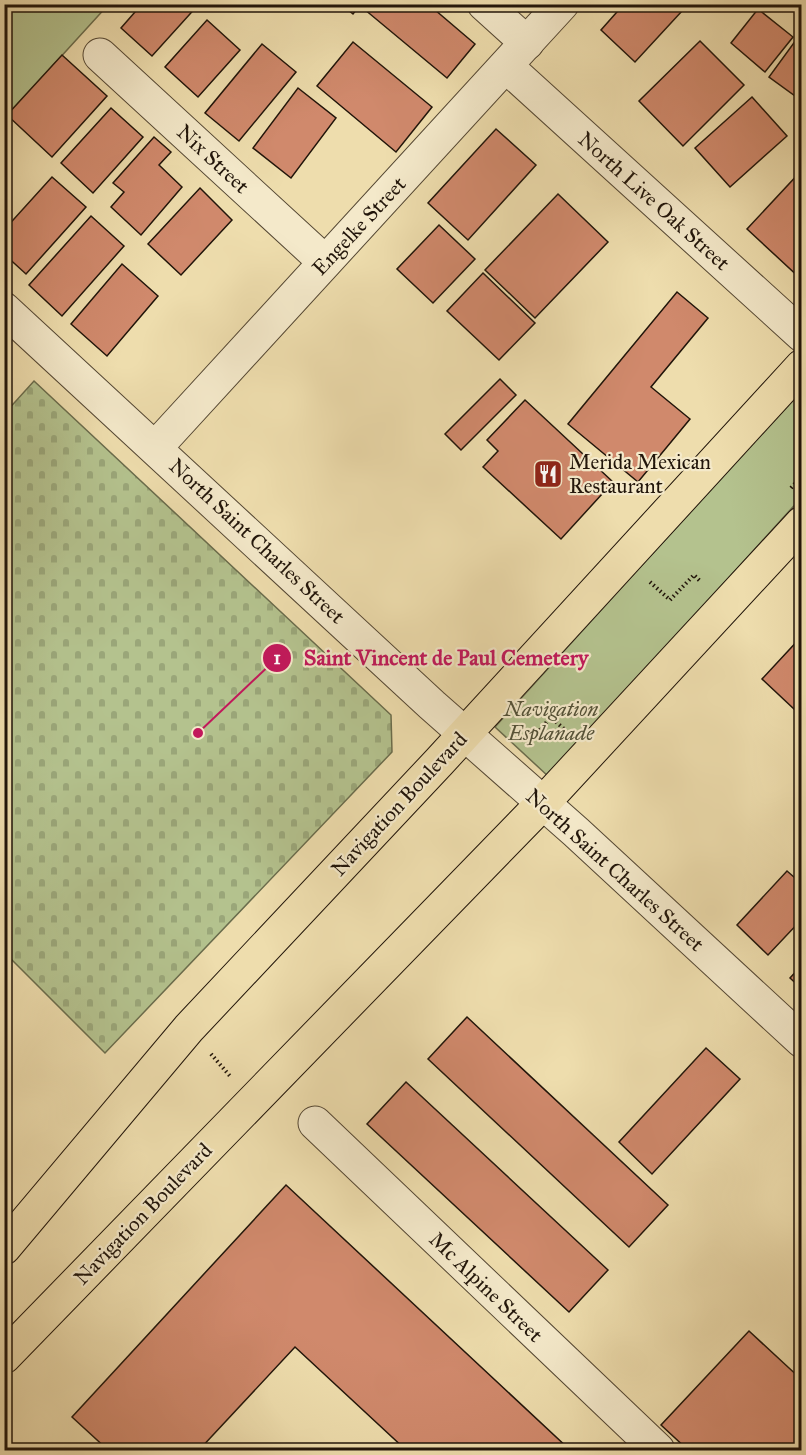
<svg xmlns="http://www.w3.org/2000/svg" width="806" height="1455" font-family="'IM FELL Great Primer',serif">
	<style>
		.cemetery { fill: url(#cemetery-stones); stroke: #6a6c4c; stroke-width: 1.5 }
		.green { fill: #b4c28e; stroke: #6a6c4c; stroke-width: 1.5 }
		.building { fill: #d0896c; stroke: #21150a; stroke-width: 1.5 }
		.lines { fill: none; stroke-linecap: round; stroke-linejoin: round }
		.minor-casing { stroke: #544733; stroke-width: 35 }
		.major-casing { stroke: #21150a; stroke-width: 35 }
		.path { stroke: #21150a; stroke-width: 4; stroke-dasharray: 1.5 3; stroke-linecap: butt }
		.minor { stroke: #f4e9ca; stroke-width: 33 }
		.major { stroke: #eeddad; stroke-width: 33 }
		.labels { text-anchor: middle; stroke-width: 4.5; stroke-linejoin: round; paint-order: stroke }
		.street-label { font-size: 21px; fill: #21150a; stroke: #f4e9ca }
		.poi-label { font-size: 21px; fill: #21150a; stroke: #f4e9ca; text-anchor: start }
		.park-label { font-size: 21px; font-style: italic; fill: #545238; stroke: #f4e9ca }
		.leader { fill: none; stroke: #c2185b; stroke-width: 2 }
		.callout-dot { fill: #c2185b; stroke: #f4e9ca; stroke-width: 2 }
		.mark-label { font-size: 18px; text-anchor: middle; font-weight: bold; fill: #fff }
		.callout-label { font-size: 22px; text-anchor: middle; font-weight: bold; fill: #c2185b; stroke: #f4e9ca; stroke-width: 4.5; stroke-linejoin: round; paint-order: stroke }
	</style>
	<defs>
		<pattern id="cemetery-stones" width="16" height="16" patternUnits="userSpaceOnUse" patternTransform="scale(1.5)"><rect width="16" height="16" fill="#b4c28e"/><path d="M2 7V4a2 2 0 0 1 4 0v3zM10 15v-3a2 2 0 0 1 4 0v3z" fill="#9aa679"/></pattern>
	</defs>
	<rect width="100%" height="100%" fill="#eeddad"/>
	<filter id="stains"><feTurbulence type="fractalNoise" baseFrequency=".00333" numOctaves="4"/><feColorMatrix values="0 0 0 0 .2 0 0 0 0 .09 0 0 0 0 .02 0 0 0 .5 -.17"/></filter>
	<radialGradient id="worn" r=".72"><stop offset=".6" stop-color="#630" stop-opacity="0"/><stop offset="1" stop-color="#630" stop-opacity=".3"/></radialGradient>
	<polygon class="cemetery" points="34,381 391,715 392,752 105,1053 5,953 5,413"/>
	<g class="green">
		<polygon points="5,5 108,5 5,118"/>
		<polygon points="801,390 801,498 549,777 495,727"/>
	</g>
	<g class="building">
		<polygon points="142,4 199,4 152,56 121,28"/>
		<polygon points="341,4 361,4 353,14"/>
		<polygon points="368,4 428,4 475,44 447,78 364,9"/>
		<polygon points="624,4 675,4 682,11 635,62 601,30"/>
		<polygon points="758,9 793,37 765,72 731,43"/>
		<polygon points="207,20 240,50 198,97 165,67"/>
		<polygon points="796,40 802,44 802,101 769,77"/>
		<polygon points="700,41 744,85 683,146 639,101"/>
		<polygon points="353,42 432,107 396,152 317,86"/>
		<polygon points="262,44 296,72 239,141 205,113"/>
		<polygon points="62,55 107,96 52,157 7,115"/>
		<polygon points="298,88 336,118 291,178 253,148"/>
		<polygon points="752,97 787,136 730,187 695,148"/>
		<polygon points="111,108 143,137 93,193 61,163"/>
		<polygon points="496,129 536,165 468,240 428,203"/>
		<polygon points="154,137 171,152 159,165 182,187 141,235 111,207 124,192 113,183"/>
		<polygon points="802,170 802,280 747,229"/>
		<polygon points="52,177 86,207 26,274 4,254 4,230"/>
		<polygon points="200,188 232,220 181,275 148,244"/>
		<polygon points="558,194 608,242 535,318 485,270"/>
		<polygon points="91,216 124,246 62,316 29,285"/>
		<polygon points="439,225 475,259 433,303 397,269"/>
		<polygon points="122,264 158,296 107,356 71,324"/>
		<polygon points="483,273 535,323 499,360 447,311"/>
		<polygon points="677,292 708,318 651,387 690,419 638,482 568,424"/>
		<polygon points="500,379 516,395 461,450 445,434"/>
		<polygon points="525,400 613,482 561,539 483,467 498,451 487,440"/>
		<polygon points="802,636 802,702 794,709 762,679"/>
		<polygon points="787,871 802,884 802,919 768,955 737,925"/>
		<polygon points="802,965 802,989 790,978"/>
		<polygon points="467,1017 668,1205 629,1247 428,1059"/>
		<polygon points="706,1048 740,1079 652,1174 619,1142"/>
		<polygon points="406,1082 608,1270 569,1312 367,1124"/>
		<polygon points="286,1185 570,1450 406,1450 295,1347 199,1450 108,1450 72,1417"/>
		<polygon points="749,1331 802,1380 802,1450 688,1450 661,1425"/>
	</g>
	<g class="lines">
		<g class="minor-casing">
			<g id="minor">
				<polyline points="484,4 527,43"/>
				<polyline points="100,55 325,262"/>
				<polyline points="506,66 802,335"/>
				<polyline points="4,309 432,705 576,832 802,1041"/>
				<polyline points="156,447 562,4"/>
				<polyline points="315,1123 658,1450"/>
			</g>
		</g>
		<g class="major-casing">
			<g id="major">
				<polyline points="4,1248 189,1028 439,762 802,366"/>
				<polyline points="4,1357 542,804 802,523"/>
			</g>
		</g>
		<g class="path">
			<polyline points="791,488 802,476"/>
			<polyline points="650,582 670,600 694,575 700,581"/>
			<polyline points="539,707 564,729"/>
			<polyline points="528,744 551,717"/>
			<polyline points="211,1054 230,1076"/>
		</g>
		<use href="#minor" class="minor"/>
		<use href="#major" class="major"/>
	</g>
	<defs>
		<g id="restaurant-square" transform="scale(1.5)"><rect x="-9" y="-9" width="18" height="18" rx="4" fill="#8f2418" stroke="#f4e9ca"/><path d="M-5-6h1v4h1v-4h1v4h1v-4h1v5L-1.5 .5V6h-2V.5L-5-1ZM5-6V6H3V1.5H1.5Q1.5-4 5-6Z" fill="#fff"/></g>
	</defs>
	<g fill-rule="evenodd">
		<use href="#restaurant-square" x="548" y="474"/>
	</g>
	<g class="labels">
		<g class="street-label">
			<text transform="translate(213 159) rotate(43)" y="7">Nix Street</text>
			<text transform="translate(654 201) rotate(42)" y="7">North Live Oak Street</text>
			<text transform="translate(359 226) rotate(-47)" y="7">Engelke Street</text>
			<text transform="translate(257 541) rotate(43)" y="7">North Saint Charles Street</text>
			<text transform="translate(399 804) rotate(-47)" y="7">Navigation Boulevard</text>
			<text transform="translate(615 870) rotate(42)" y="7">North Saint Charles Street</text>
			<text transform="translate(143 1214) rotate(-46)" y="7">Navigation Boulevard</text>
			<text transform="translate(486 1287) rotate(44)" y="7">Mc Alpine Street</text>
		</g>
		<g class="poi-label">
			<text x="569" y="469">Merida Mexican<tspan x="569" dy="24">Restaurant</tspan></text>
		</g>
		<g class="park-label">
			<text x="551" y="716">Navigation<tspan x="551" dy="24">Esplanade</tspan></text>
		</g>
	</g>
	<path class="leader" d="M198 733L277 658"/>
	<g class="callout-dot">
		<circle cx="198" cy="733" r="6"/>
		<circle cx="277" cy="658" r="15"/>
	</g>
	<g class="mark-label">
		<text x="277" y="664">1</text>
	</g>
	<g class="callout-label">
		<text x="446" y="665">Saint Vincent de Paul Cemetery</text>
	</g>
	<rect width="806" height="1455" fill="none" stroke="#eeddad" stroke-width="24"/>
	<rect x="6" y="6" width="794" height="1443" fill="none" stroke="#21150a" stroke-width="3"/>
	<rect x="12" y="12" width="782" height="1431" fill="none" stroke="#21150a" stroke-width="1.5"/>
	<rect width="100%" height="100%" filter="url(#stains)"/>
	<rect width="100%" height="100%" fill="url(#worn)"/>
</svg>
